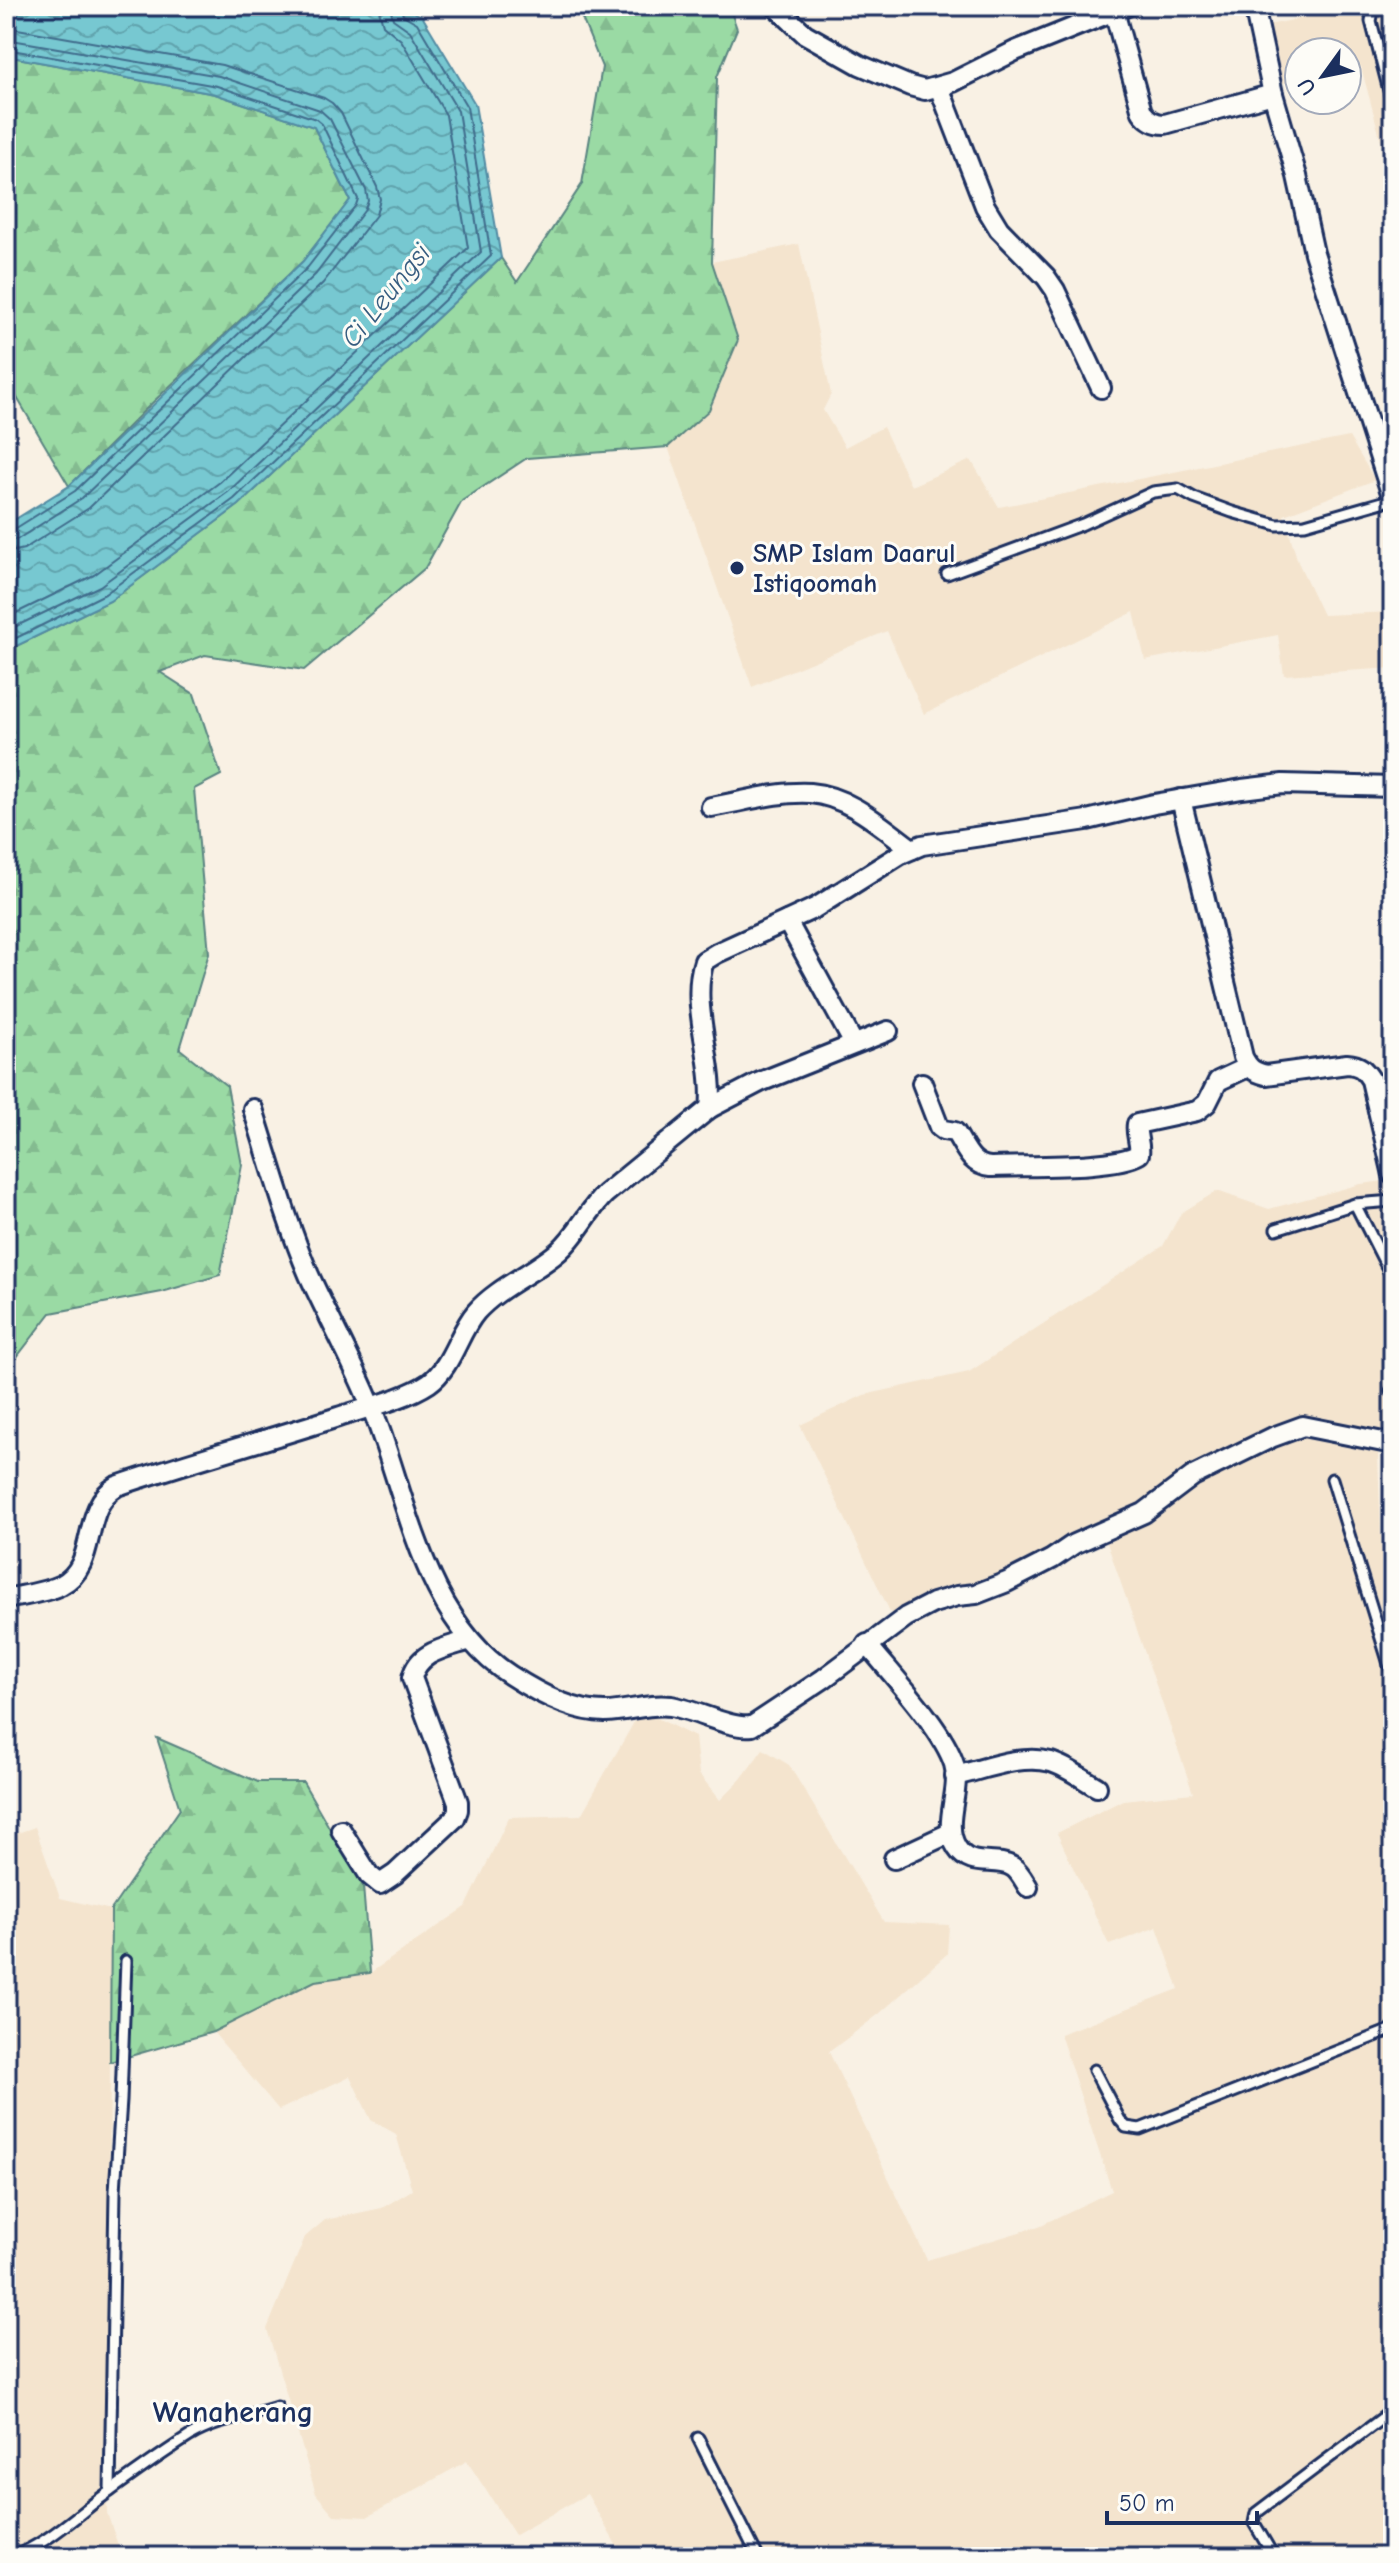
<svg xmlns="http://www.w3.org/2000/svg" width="1399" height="2563" font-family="'Comic Neue',sans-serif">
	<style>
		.built { fill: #f4e4ce }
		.forest { fill: url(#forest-firs); stroke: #5a8481; stroke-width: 2 }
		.water { fill: url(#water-waves); stroke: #528ba3; stroke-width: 2 }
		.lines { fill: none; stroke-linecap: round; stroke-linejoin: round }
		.shore { stroke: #406c8c; stroke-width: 2 }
		.service-casing { stroke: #1b2f5e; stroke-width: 15 }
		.minor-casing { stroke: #1b2f5e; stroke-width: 24 }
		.service { stroke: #fdfcf7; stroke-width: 9 }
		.minor { stroke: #fdfcf7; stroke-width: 18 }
		.poi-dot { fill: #1b2f5e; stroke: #fdfcf7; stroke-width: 3 }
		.labels { text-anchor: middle; stroke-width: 6; stroke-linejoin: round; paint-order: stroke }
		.poi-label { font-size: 26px; font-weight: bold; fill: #1b2f5e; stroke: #fdfcf7; text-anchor: start }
		.water-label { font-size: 28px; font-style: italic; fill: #375d80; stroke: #fdfcf7 }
		.quarter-label { font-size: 30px; font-weight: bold; fill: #1b2f5e; stroke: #fdfcf7 }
	</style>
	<defs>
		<pattern id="forest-firs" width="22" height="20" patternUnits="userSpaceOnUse" patternTransform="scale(2)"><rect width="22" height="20" fill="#9adaa4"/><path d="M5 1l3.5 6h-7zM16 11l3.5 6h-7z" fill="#84bb90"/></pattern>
		<pattern id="water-waves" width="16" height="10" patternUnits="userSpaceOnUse" patternTransform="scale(2)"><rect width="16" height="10" fill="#77c8d1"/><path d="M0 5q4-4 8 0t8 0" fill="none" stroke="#61a3ad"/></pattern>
	</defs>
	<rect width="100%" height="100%" fill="#f9f1e4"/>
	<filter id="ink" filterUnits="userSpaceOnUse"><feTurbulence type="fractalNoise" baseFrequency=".0125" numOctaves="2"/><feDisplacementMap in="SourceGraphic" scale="16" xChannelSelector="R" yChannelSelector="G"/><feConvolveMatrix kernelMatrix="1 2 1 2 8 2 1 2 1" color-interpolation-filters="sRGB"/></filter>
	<g filter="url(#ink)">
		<g class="built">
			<polygon points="1349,6 1393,6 1393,185 1361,67 1347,70 1347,52 1299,52 1299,80 1280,84 1268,25 1349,9"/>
			<polygon points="799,244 831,394 823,410 845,447 883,427 911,486 971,460 999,507 1349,437 1375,480 1284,515 1298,562 1323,615 1393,612 1393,668 1284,675 1278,635 1145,660 1134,612 924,714 887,631 752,687 668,447 709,410 738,340 712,262"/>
			<polygon points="1393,1180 1393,1435 1377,1429 1382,1564 1393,1603 1393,2557 623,2557 587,2494 515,2535 467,2461 367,2517 334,2515 316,2494 267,2329 305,2237 325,2220 382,2208 412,2190 396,2134 371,2120 350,2076 279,2110 213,2032 315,1981 370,1973 466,1907 509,1817 581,1815 641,1710 695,1737 699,1774 720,1800 741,1779 763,1749 789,1765 884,1922 949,1925 947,1954 879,2014 829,2052 927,2260 1039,2226 1112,2191 1060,2034 1179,1989 1157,1927 1109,1945 1057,1833 1123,1800 1193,1793 1102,1528 896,1624 800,1425 864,1395 969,1372 1163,1246 1181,1213 1217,1191 1269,1209 1361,1184"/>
			<polygon points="35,1827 60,1898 111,1910 107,2513 122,2557 6,2557 6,1837"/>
		</g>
		<g class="forest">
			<polygon points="577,6 729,6 737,29 717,77 712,262 738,340 709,410 668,447 527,458 462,501 425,568 304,670 205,655 160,672 194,694 221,775 194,789 209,953 180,1049 227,1086 242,1165 220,1275 162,1292 51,1313 6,1371 6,651 110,601 239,505 501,258 517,282 582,184 602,67"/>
			<polygon points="6,56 215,94 314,127 350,200 303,261 151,404 69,486 6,379"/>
			<polygon points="157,1738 258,1782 303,1782 363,1886 370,1973 315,1981 213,2032 110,2062 111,1910 180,1809"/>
		</g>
		<polygon class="water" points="6,6 401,6 422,16 475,104 501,258 239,505 110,601 6,651 6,525 69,486 303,261 350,200 314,127 215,94 6,56"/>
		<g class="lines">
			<g class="shore">
				<polyline points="6,27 222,65 324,98 332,103 341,113 377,187 380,199 376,215 323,283 89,508 24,549 6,553"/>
				<polyline points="6,39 219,76 320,110 330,119 366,190 368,201 364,211 316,274 82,498 18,539 6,541"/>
				<polyline points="6,49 217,86 316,119 322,124 358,199 356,205 308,267 75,491 13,530 6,531"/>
				<polyline points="6,618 94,575 220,482 468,248 446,115 401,40 383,25 378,6"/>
				<polyline points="6,631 100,586 228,492 481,252 458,111 410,31 393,19 390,6"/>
				<polyline points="6,643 105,594 234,499 491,256 467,107 417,23 403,15 400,6"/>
			</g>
			<g class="service-casing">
				<g id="service">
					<polyline points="1374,6 1371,21 1393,106"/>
					<polyline points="1374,441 1393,437"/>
					<polyline points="947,574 1083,524 1153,492 1178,489 1194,498 1232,512 1277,525 1305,524 1393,499"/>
					<polyline points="1355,1204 1393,1279"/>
					<polyline points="1276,1229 1355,1204 1393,1201"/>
					<polyline points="1391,1391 1393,1390"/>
					<polyline points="1332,1479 1393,1677"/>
					<polyline points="1094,2070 1120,2120 1126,2127 1140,2129 1393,2029"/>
					<polyline points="698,2438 758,2557"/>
					<polyline points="110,2491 115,2191 121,2100 126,1961"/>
					<path d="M 12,2557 C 42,2546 68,2523 94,2503 C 125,2480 157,2457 190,2436 C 215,2421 249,2416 277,2407"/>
					<polyline points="1274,2557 1254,2523 1256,2513 1393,2410"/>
				</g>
			</g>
			<g class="minor-casing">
				<g id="minor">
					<polyline points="775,6 805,34 860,65 910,86 925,90 953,82 1015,51 1127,6"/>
					<polyline points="1254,6 1273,94 1297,176 1314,253 1393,499"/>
					<path d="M 1114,11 L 1142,112 C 1148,120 1154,124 1165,124 L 1273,94"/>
					<polyline points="939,87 985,206 999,229 1046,277 1055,290 1101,388"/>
					<path d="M 1181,799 L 1243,1057 C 1249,1069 1254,1072 1266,1075 L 1347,1064 C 1360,1065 1364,1069 1371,1080 L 1393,1175"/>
					<path d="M 711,807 C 742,802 778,791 810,793 C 849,796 882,827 912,849"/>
					<polyline points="787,921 854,1044"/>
					<path d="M 922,1083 L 939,1127 L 943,1130 L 955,1132 C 965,1147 970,1165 990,1167 C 1024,1165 1114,1169 1139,1154 C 1141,1144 1135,1135 1137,1124 L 1197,1111 L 1207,1103 L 1218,1081 L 1248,1067"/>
					<polyline points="710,1108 760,1082 888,1031"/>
					<path d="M 253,1109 C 271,1165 286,1221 309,1275 C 329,1319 353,1362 371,1406 C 407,1495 423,1619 510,1675 C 536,1692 573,1712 605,1712 C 627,1712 648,1703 671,1706 C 695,1710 730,1729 752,1726 L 823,1679 L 906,1617 L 933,1603 L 957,1596 L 976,1594 L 1007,1582 L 1052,1559 L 1074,1544 L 1144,1513 L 1193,1476 L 1273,1437 L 1303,1426 L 1393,1444"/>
					<path d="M 6,1599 C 24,1595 44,1593 61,1585 C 100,1565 79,1508 117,1486 C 190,1461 264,1441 338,1417 C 366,1408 405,1399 429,1383 C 452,1367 458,1333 476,1312 C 498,1287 534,1273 559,1251 C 578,1234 587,1212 605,1194 L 710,1108 C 716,1064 689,1006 704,961 L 717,953 L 815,908 L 901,854 L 922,845 L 1087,820 L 1154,804 L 1242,789 L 1283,784 L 1393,787"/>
					<path d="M 867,1644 C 891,1674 943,1729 954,1764 C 962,1792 941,1823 957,1848 C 971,1870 995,1856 1013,1867 C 1020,1872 1023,1879 1028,1887"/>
					<path d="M 955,1776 C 985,1769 1021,1754 1051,1762 C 1067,1767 1083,1779 1097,1787"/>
					<path d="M 341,1830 L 369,1875 L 380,1884 L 395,1874 L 455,1818 L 458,1810 L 458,1802 L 412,1678 C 418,1651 446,1648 470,1640"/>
					<polyline points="894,1859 950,1833"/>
				</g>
			</g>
			<use href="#service" class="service"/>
			<use href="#minor" class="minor"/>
		</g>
	</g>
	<circle class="poi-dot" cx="737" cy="568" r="8"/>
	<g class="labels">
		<g class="poi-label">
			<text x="753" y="562">SMP Islam Daarul<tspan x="753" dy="30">Istiqoomah</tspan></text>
		</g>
		<g class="water-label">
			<text transform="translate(385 295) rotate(-51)" y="10">Ci Leungsi</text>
		</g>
		<g class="quarter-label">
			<text x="233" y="2422">Wanaherang</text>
		</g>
	</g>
	<rect width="1399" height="2563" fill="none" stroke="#fdfcf7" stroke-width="32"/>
	<rect x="16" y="16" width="1367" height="2531" fill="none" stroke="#1b2f5e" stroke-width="3" filter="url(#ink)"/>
	<g transform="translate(1323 76) rotate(237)"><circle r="38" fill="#fdfcf7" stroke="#a3aaba" stroke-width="2"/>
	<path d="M0-6L14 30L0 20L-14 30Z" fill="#1b2f5e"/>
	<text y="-12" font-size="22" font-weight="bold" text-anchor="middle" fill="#1b2f5e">U</text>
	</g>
	<path d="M1107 2511v12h150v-12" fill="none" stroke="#1b2f5e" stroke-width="4"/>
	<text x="1119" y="2511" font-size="24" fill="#1b2f5e" stroke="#fdfcf7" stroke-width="6" paint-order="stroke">50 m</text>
</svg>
